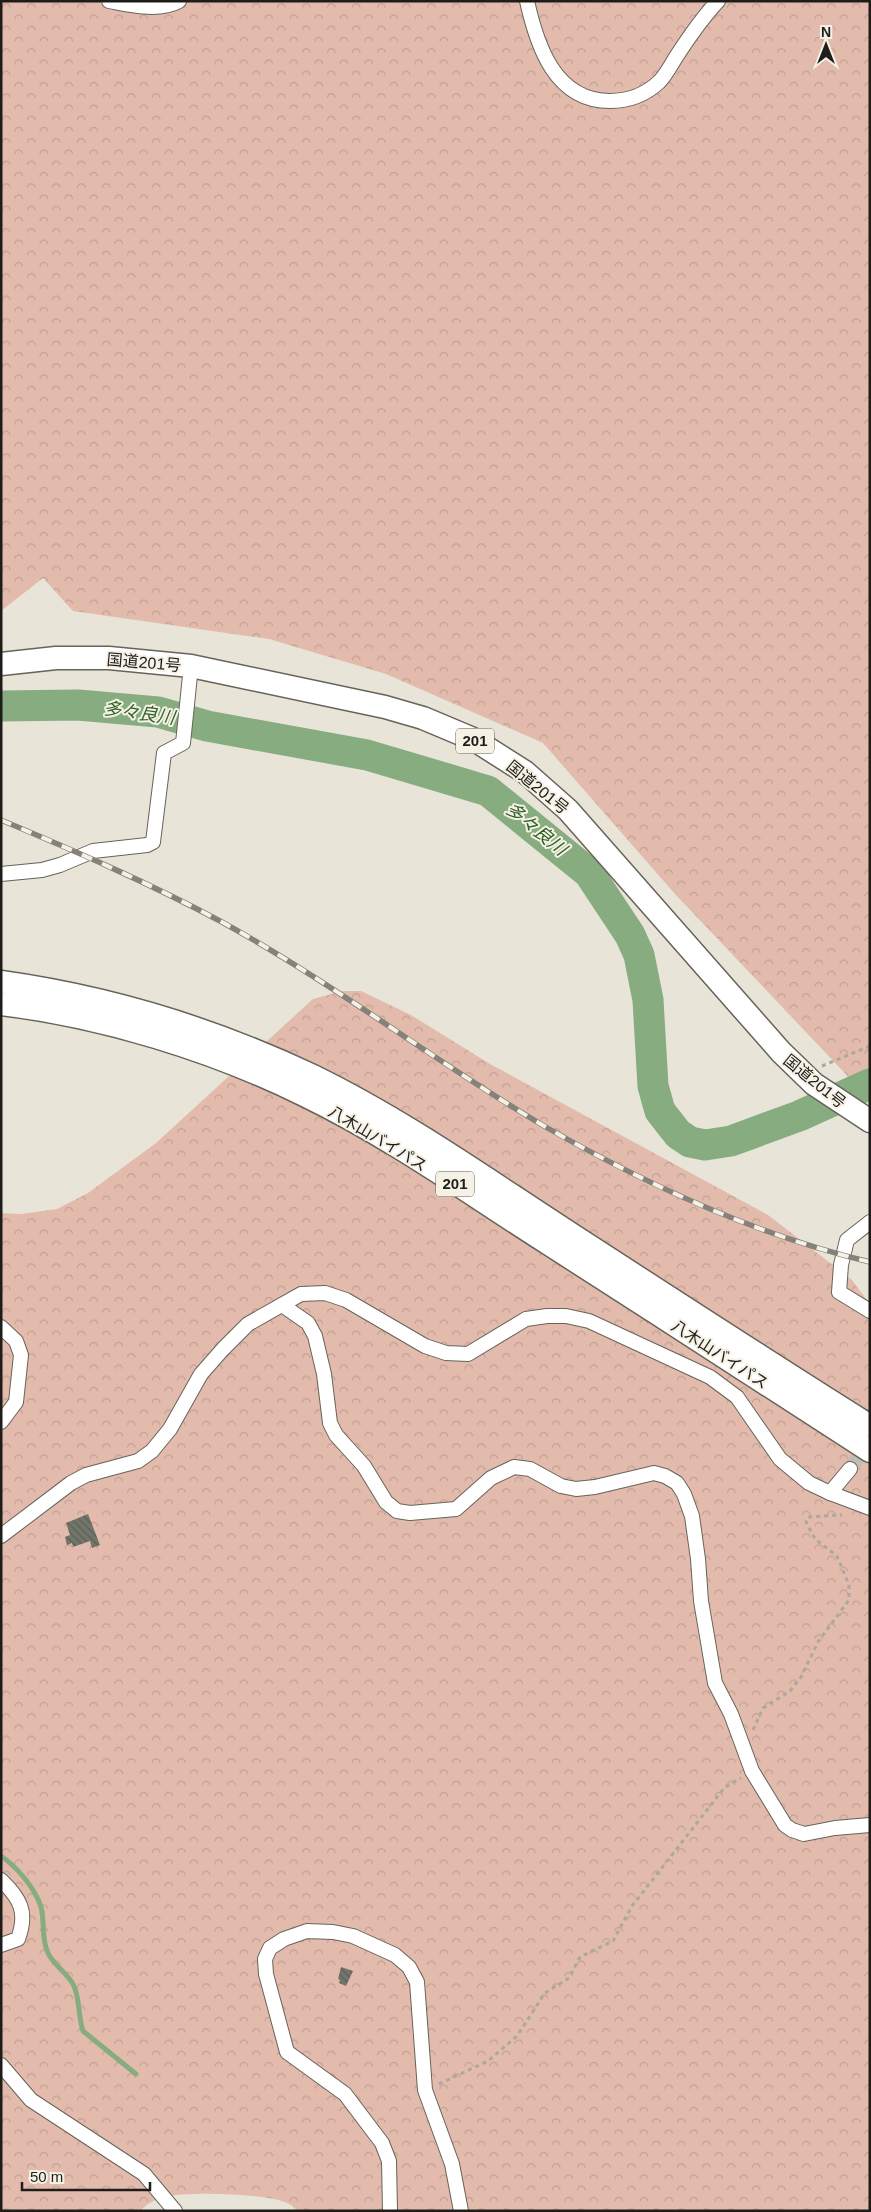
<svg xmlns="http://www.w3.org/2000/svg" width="871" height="2212" font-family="Arial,'Noto Sans JP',sans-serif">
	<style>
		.forest { fill: url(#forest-crowns) }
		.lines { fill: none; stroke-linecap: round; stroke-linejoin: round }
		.stream { stroke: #86ac80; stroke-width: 5 }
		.river { stroke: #86ac80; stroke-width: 31 }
		.building { fill: url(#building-back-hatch) }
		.minor-tunnel { stroke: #c0bcb2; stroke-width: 14; stroke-dasharray: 14 7; stroke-linecap: butt }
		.minor-casing { stroke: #676359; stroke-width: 16 }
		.trunk-casing { stroke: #676359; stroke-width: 25 }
		.path { stroke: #aba89e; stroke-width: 3; stroke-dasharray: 4 4; stroke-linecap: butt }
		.minor { stroke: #fff; stroke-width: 14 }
		.trunk { stroke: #fff; stroke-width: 22 }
		.rail-casing { stroke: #84827a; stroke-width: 5.5 }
		.rail { stroke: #f5f1e5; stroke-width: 4; stroke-dasharray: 11; stroke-linecap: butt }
		.labels { text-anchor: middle; stroke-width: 4; stroke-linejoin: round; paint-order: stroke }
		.shield { fill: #f5f1e5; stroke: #5e5d56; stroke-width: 1 }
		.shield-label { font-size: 15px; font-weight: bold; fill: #1e1d19 }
		.street-label { font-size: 16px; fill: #1e1d19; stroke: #f5f1e5 }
		.water-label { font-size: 18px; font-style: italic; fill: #2f6229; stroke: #f5f1e5 }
	</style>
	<defs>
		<pattern id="forest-crowns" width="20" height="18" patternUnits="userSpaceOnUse" patternTransform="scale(1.25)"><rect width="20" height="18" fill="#e3bbac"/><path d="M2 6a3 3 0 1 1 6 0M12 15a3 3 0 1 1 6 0" fill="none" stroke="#c2a093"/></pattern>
		<pattern id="building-back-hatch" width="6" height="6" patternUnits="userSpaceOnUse" patternTransform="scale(1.25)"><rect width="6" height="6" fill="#72756a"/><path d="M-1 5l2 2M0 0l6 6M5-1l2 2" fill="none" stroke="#5d5f56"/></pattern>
	</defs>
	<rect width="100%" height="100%" fill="#e8e4d8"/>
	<g class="forest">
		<polygon points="1,1 870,1 870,1094 858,1087 675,894 543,743 386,674 269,639 73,611 43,578 1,611"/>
		<path d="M 343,991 L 361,991 L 411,1015 L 490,1064 L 768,1215 L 851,1279 L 870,1304 L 870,2211 L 298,2211 C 295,2209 292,2205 289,2204 C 269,2193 187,2191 164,2197 C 156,2199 145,2204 141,2211 L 1,2211 L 1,1213 L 21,1214 L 57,1209 L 88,1193 L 156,1143 L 313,999 Z"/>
	</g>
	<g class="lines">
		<path class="stream" d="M 1,1856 C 17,1867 35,1888 41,1907 C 45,1922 41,1939 48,1953 C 54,1966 68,1973 74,1986 C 80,2000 78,2016 83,2031 L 136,2074"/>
		<polyline class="river" points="1,706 78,705 158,712 207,726 367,755 488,791 589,873 630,935 639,955 648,1000 653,1086 660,1111 678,1134 690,1142 705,1145 731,1141 799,1116 870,1084"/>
	</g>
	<g class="building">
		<polygon points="88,1514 100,1545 92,1548 90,1541 73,1547 72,1543 67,1545 65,1537 70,1535 66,1523"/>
		<polygon points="341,1967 353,1971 346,1986 339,1983 340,1980 338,1979"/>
	</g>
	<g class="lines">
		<polyline class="minor-tunnel" points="850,1469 868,1443"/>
		<g class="minor-casing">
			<g id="minor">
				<path d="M 109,1 C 131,5 159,12 179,1"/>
				<path d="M 527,1 C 537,46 555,101 610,101 C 629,101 645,95 659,82 C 666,75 671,65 676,57 C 689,37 702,18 718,1"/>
				<polyline points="1,874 42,870 60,865 93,851 147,845 153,842 164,753 183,743 191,666"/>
				<polyline points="870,1222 847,1240 841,1265 839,1292 870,1311"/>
				<polyline points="282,1305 308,1323 315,1336 324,1374 330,1423 336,1435 364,1466 386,1502 397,1511 410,1513 456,1509 491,1478 514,1467 530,1469 561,1486 576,1489 595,1487 654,1473 665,1476 677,1483 684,1494 692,1516 698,1559 701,1601 715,1683 731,1714 752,1771 785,1825 792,1830 804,1834 835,1828 870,1825"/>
				<polyline points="1,1327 16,1341 21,1355 16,1402 1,1422"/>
				<polyline points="830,1493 870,1508"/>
				<polyline points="1,1536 71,1483 86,1475 138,1461 152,1451 170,1429 201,1374 223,1349 248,1324 301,1294 325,1293 346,1300 425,1346 446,1353 468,1354 526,1319 547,1316 566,1316 589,1321 710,1377 737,1397 780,1459 809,1483 830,1493 850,1469"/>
				<path d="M 1,1880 C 20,1898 28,1912 18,1939 L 1,1945"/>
				<polyline points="1,2065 31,2100 144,2174 175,2211"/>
				<polyline points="390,2211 389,2161 382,2143 345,2094 287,2052 266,1974 265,1959 270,1948 284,1939 307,1931 333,1932 353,1936 395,1955 409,1967 417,1982 425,2090 452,2164 461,2211"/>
			</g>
		</g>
		<g class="trunk-casing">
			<g id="trunk">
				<polyline points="1,664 56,658 109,658 191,666 385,707 423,718 473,739 525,772 568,810 781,1052 814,1084 870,1121"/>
				<path d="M 1,982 C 108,997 216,1030 313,1076 C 405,1121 489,1181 574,1236 C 673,1300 771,1364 870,1426"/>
				<path d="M 1,1004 C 102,1016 213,1050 304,1095 C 389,1136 469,1193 549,1244 C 656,1313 763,1381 870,1451"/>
			</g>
		</g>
		<g class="path">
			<polyline points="822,1066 870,1046"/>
			<polyline points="753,1730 763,1708 790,1691 801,1677 818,1642 849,1600 849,1585 837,1556 815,1539 806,1522 808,1517 842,1515"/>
			<polyline points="439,2084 488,2061 517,2036 545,1993 569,1978 580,1957 613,1941 632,1906 725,1787 741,1778"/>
		</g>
		<use href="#minor" class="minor"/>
		<use href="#trunk" class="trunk"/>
		<g class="rail-casing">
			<path id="rail" d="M 1,820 C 75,851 149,883 220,921 C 332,982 434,1061 544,1126 C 645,1184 756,1235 870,1262"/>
		</g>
		<use href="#rail" class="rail"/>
	</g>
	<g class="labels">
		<g class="shield">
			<rect x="456" y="728.5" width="38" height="25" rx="4"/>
			<rect x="436" y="1171.5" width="38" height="25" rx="4"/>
		</g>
		<g class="shield-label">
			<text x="475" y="746">201</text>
			<text x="455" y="1189">201</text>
		</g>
		<g class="street-label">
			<text transform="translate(144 662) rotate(5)" y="6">国道201号</text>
			<text transform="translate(538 787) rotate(39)" y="6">国道201号</text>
			<text transform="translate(815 1081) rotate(39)" y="6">国道201号</text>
			<text transform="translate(378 1138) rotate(31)" y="6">八木山バイパス</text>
			<text transform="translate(720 1354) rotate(33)" y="6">八木山バイパス</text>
		</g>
		<g class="water-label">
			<text transform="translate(139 713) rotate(8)" y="6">多々良川</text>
			<text transform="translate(536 829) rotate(39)" y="6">多々良川</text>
		</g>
	</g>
	<rect width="871" height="2212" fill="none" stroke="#1e1d19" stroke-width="5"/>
	<g transform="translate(826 45)" stroke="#f5f1e5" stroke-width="4" paint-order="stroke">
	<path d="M0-4L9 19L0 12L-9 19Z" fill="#1e1d19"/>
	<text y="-8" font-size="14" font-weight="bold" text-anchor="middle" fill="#1e1d19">N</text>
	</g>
	<path d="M22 2182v8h128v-8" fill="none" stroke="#1e1d19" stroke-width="2.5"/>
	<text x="30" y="2182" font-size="15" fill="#1e1d19" stroke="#f5f1e5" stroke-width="4" paint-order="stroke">50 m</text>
</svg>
